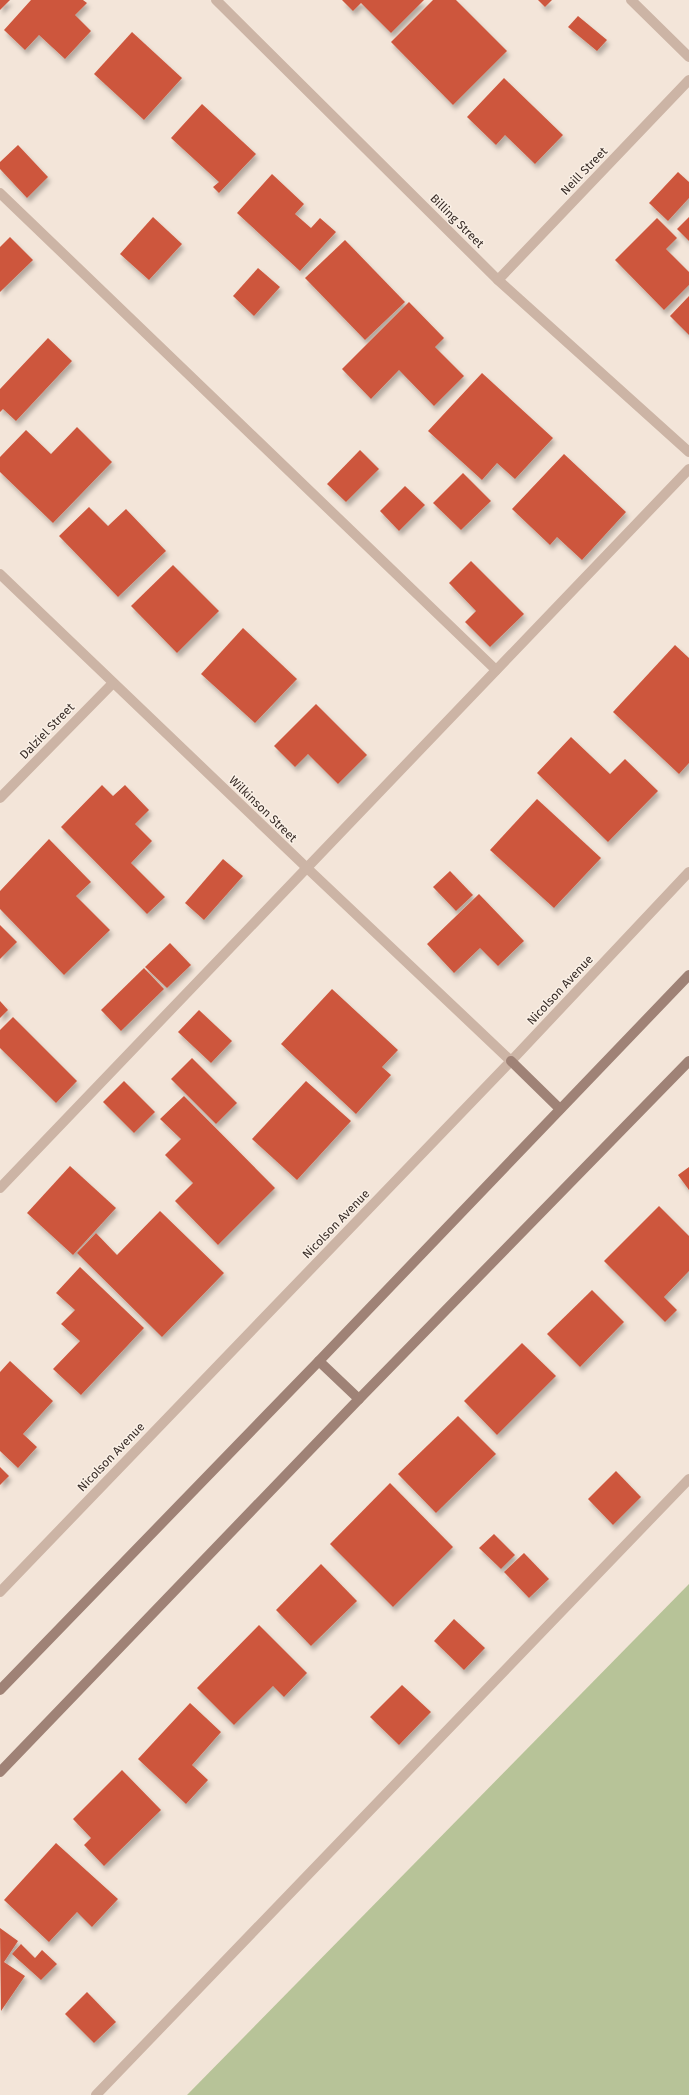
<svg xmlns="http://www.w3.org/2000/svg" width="689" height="2095" font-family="'Fira Sans',sans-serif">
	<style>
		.green { fill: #b7c398 }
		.building { fill: #cd573d; filter: url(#shadow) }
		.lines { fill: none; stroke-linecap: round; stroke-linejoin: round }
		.service { stroke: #ccb4a5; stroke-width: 10 }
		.minor { stroke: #ccb4a5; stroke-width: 10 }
		.secondary { stroke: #9f8276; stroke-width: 10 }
		.labels { text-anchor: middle; stroke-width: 3; stroke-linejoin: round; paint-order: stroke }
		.street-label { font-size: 12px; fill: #372b26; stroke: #faf0e6 }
	</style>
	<defs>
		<filter id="shadow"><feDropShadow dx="2.5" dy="4.5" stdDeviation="2" flood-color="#0004"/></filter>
	</defs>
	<rect width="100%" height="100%" fill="#f3e5d9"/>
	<polygon class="green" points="689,1584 689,2095 187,2095"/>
	<g class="building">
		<polygon points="0,0 10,0 0,10"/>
		<polygon points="31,0 83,0 87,3 75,15 91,31 65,59 39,35 25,50 4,30"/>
		<polygon points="342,0 424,0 391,33 361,3 353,11"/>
		<polygon points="433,0 456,0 507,51 453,105 391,42"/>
		<polygon points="538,0 552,0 545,7"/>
		<polygon points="578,16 607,40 597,51 568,27"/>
		<polygon points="132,32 182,78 144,120 94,74"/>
		<polygon points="504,78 563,135 535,164 505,135 496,145 467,117"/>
		<polygon points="202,104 256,154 219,193 213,187 219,182 171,138"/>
		<polygon points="18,145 48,177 27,198 0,169 0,162"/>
		<polygon points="678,172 689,182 689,198 668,221 649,203"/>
		<polygon points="272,174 304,204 295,214 311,228 320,218 336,232 300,271 237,213"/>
		<polygon points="153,217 182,244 149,280 120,254"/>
		<polygon points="689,217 689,241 677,229"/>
		<polygon points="657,218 677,238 666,249 689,272 689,285 664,310 615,260"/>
		<polygon points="10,237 33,260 0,292 0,247"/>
		<polygon points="345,240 405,302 365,340 305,278"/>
		<polygon points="258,268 280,287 254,316 233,296"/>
		<polygon points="689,296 689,335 670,316"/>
		<polygon points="409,302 444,338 435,347 464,376 434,406 399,370 371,399 342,369"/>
		<polygon points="48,338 72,361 16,421 3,409 0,412 0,389"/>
		<polygon points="482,373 553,438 515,479 497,463 482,480 428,431"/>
		<polygon points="77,427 112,462 53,523 0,472 0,457 26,430 51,454"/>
		<polygon points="360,450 379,469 346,502 327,484"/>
		<polygon points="564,454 626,512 582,560 557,537 550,545 512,509"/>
		<polygon points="463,473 491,501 461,530 433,503"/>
		<polygon points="405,486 425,505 399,531 380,511"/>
		<polygon points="89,507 108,526 126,509 166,551 118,597 59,536"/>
		<polygon points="471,561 524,614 490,647 465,622 476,611 449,583"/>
		<polygon points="173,565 219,611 177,653 131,606"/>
		<polygon points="243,628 297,679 255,723 201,674"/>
		<polygon points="675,645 689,658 689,763 679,774 613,712"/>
		<polygon points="316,704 367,755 338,784 308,754 295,767 274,746"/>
		<polygon points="571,737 610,774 625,759 658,791 608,842 537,773"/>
		<polygon points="102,785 113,796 125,785 149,810 135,824 152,841 131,863 165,897 147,914 61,827"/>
		<polygon points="537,799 601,858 554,908 490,850"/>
		<polygon points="49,839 91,882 76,896 110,930 64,975 0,909 0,891"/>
		<polygon points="223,859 243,876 204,920 185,903"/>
		<polygon points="450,871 473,895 456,911 433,887"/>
		<polygon points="479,894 524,941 498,966 480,948 454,973 427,944"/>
		<polygon points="0,925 17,942 0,959"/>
		<polygon points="170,943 191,965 167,988 145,967"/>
		<polygon points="144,968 164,989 121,1031 101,1010"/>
		<polygon points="332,989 398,1050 382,1067 391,1075 356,1114 281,1044"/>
		<polygon points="0,1001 8,1010 0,1018"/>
		<polygon points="199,1010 232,1041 211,1063 178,1032"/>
		<polygon points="13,1017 77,1081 56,1103 0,1048 0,1030"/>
		<polygon points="192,1058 237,1103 216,1124 171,1079"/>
		<polygon points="124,1081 155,1112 134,1133 103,1102"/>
		<polygon points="306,1081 351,1121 297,1180 252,1139"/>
		<polygon points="184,1096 275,1188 218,1245 175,1201 193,1183 165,1155 181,1139 160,1119"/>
		<polygon points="70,1166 116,1208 73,1255 27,1213"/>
		<polygon points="689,1167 689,1190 678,1175"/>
		<polygon points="659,1206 689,1236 689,1271 664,1297 677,1310 665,1322 604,1261"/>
		<polygon points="160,1211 224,1273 162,1337 77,1253 96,1233 117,1255"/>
		<polygon points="80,1267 144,1328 81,1395 53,1369 80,1341 61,1324 75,1310 56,1293"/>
		<polygon points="592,1290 624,1322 580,1367 547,1334"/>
		<polygon points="522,1343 556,1376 497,1435 464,1401"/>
		<polygon points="10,1361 53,1401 23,1434 37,1447 18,1468 0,1451 0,1372"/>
		<polygon points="458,1416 496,1454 436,1513 398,1474"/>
		<polygon points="0,1467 9,1476 0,1485"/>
		<polygon points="616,1471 641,1497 613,1525 588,1499"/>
		<polygon points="390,1483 453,1547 393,1607 330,1544"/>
		<polygon points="494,1534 515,1555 501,1569 479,1548"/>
		<polygon points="524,1553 549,1579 529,1598 504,1572"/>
		<polygon points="321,1564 357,1601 311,1646 276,1610"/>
		<polygon points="454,1619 485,1648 464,1670 434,1641"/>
		<polygon points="259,1625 307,1673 284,1697 273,1686 234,1725 197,1688"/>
		<polygon points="402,1685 431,1712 399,1745 370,1717"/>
		<polygon points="190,1703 221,1732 192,1765 208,1780 186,1804 138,1759"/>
		<polygon points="122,1770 161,1810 104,1866 84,1845 91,1838 73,1819"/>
		<polygon points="56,1843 118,1899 92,1927 77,1912 49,1942 4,1900"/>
		<polygon points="0,1928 18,1941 4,1962 25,1976 1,2011"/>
		<polygon points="21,1944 35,1958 42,1950 57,1964 41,1980 12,1954"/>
		<polygon points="87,1992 116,2022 94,2043 65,2014"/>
	</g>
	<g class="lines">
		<g class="service">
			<polyline points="631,0 689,57"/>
			<polyline points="0,193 496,670"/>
			<polyline points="0,1188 689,469"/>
			<polyline points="96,2095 689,1479"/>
		</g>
		<g class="minor">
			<polyline points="216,0 498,280 689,452"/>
			<polyline points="498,280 689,80"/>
			<polyline points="0,574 307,868 511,1061"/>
			<polyline points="0,798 113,683"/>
			<polyline points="0,1592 511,1061 689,872"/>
		</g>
		<g class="secondary">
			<polyline points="511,1061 560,1109"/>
			<polyline points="319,1361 359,1399"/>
			<polyline points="0,1690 319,1361 689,975"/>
			<polyline points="0,1772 359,1399 689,1061"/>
		</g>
	</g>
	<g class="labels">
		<g class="street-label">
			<text transform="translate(584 171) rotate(-46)" y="4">Neill Street</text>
			<text transform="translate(457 221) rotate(45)" y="4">Billing Street</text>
			<text transform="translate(47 731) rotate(-46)" y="4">Dalziel Street</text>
			<text transform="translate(263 809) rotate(44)" y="4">Wilkinson Street</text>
			<text transform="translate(560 990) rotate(-47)" y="4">Nicolson Avenue</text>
			<text transform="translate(336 1224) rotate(-46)" y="4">Nicolson Avenue</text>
			<text transform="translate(111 1457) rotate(-46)" y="4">Nicolson Avenue</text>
		</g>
	</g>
</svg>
